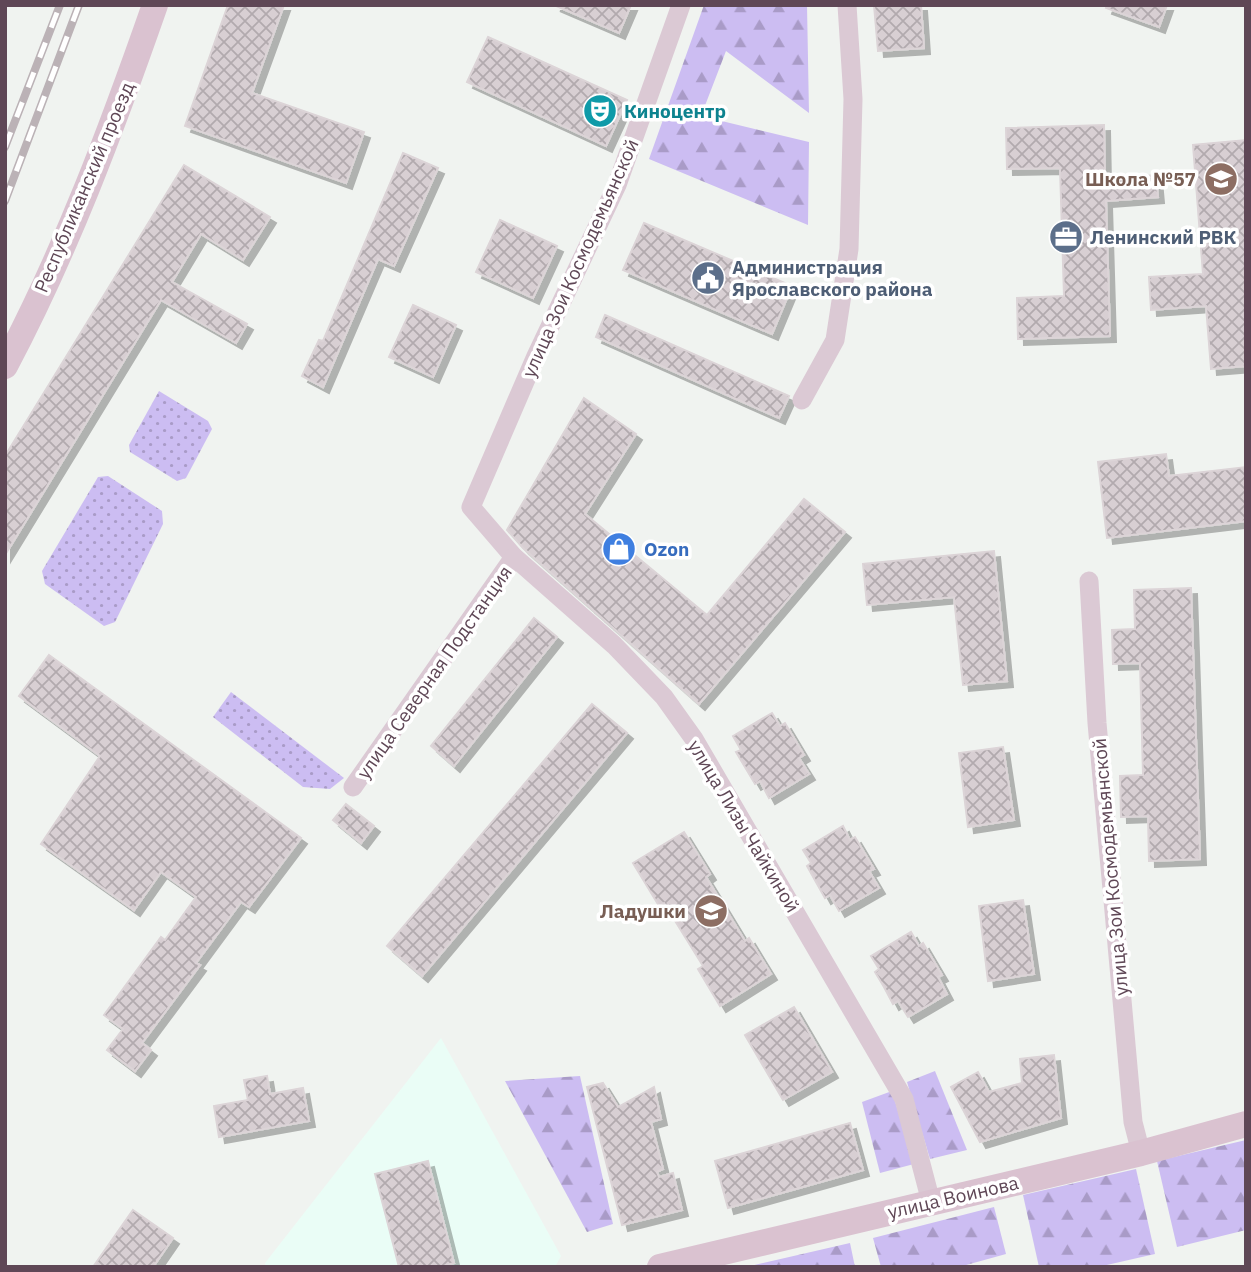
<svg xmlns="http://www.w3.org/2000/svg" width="1251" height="1272" font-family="'IBM Plex Sans',sans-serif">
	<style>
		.commercial { fill: #eafdf6 }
		.grass { fill: url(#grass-dots) }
		.forest { fill: url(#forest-firs) }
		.building { fill: url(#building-cross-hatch); stroke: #dcd4d7; stroke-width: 2; filter: url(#shadow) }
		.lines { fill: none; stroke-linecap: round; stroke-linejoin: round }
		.street { stroke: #dbc9d4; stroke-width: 19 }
		.secondary { stroke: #dac2d0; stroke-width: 26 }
		.rail-casing { stroke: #bbb2b6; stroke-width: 8 }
		.rail { stroke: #fff; stroke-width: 5; stroke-dasharray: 16; stroke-linecap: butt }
		.labels { text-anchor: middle; stroke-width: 7; stroke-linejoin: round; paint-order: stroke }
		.culture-label { font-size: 19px; font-weight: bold; fill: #0d838f; stroke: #fff; text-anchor: start }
		.education-label { font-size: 19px; font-weight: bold; fill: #785e54; stroke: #fff; text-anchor: end }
		.street-label { font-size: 19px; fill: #5f4756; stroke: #fff }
		.service-label { font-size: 19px; font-weight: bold; fill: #4e5e75; stroke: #fff; text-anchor: start }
		.shop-label { font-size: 19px; font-weight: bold; fill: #366cbe; stroke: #fff; text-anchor: start }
	</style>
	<defs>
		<pattern id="grass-dots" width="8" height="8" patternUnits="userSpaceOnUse" patternTransform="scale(1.75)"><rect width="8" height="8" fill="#ccbdf2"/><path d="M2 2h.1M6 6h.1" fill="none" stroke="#a99bc7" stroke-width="1.8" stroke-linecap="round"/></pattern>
		<pattern id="forest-firs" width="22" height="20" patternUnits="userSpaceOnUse" patternTransform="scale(1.75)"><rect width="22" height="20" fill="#ccbdf2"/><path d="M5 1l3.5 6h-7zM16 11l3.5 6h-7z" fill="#a99bc7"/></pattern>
		<pattern id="building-cross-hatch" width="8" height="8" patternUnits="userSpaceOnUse" patternTransform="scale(1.75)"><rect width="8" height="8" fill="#d8cfd3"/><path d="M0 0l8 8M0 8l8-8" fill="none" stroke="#b2aaae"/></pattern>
		<filter id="shadow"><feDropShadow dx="6" dy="6" stdDeviation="0" flood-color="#0004"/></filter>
	</defs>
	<rect width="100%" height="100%" fill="#f0f3f0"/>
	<polygon class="commercial" points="441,1038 561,1256 555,1267 266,1267 265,1263"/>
	<g class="grass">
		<polygon points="159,391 208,421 212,429 186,478 177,481 130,452 129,445"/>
		<polygon points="108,476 162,511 163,524 115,622 104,626 45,584 42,571 98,477"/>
		<polygon points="231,692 344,778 330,789 303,787 213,717"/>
	</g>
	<g class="forest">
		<polygon points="704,5 807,5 809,113 726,51 701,116 809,142 808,225 649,159"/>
		<polygon points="935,1071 967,1150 930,1159 907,1082"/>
		<polygon points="580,1076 613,1224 587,1232 505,1081"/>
		<polygon points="892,1091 914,1164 880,1173 862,1102"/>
		<polygon points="1246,1140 1246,1230 1177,1247 1157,1161"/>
		<polygon points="1136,1169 1155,1254 1098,1267 1039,1267 1023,1195"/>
		<polygon points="994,1207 1006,1254 959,1267 881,1267 873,1238"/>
		<polygon points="850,1243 855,1267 746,1267"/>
	</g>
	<g class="building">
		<polygon points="228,5 284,5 252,93 364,132 346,183 185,126"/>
		<polygon points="554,5 631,5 619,33"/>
		<polygon points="874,5 921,5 924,48 878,51"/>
		<polygon points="1107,5 1167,5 1159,27 1106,8"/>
		<polygon points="488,37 627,100 606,146 467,82"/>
		<polygon points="1104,125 1105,179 1156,175 1158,197 1106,201 1110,336 1018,339 1017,298 1064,296 1060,168 1007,169 1006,128"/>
		<polygon points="1246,140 1246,366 1211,369 1206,306 1151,310 1149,277 1203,274 1193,145"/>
		<polygon points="403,153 438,168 394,266 378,259 323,387 302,376 319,340 323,341"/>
		<polygon points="184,165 270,217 243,260 201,234 172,282 247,324 236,343 161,300 5,555 5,456"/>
		<polygon points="500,220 557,246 533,298 476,272"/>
		<polygon points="644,223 792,286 772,334 623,270"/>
		<polygon points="413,305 456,325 433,377 389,357"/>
		<polygon points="605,315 789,396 779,418 596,337"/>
		<polygon points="584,398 636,434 585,514 707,615 804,499 845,532 699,704 523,548 507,530"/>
		<polygon points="1166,454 1169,476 1246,467 1246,521 1107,538 1098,462"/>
		<polygon points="994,551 1007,681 963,685 954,597 867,605 863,564"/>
		<polygon points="1191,588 1200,859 1149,861 1148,816 1121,817 1120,776 1143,775 1140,663 1113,664 1112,630 1135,629 1134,590"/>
		<polygon points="534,618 557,637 454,766 431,746"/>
		<polygon points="49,655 301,838 249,907 241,902 196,963 200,965 142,1043 151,1050 135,1071 107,1050 123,1029 104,1015 161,937 165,940 196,897 161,872 134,910 41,844 100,756 19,696"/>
		<polygon points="592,704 627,733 422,976 387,946"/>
		<polygon points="772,713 780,726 785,723 804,755 799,758 809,774 769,798 760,781 755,784 736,752 741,750 733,736"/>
		<polygon points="1003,747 1014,820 968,827 959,753"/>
		<polygon points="346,804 374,826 361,843 333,820"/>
		<polygon points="843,826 850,840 855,837 874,869 869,871 879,888 839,911 830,895 825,898 807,866 811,863 803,850"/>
		<polygon points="684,832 710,874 706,877 745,941 749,938 771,974 720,1006 698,969 703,966 664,903 659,906 633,863"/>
		<polygon points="1023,900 1034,974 988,981 979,906"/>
		<polygon points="911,932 919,946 923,943 942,975 938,977 947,994 908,1017 898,1001 893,1004 884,987 875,972 879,969 871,956"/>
		<polygon points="794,1007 832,1072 783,1100 745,1035"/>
		<polygon points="1054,1055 1061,1118 980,1142 951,1087 978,1072 989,1092 1022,1083 1020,1059"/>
		<polygon points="267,1076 270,1094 303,1088 309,1121 219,1137 214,1106 248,1100 244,1080"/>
		<polygon points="603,1083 618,1107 654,1087 661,1119 651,1122 663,1169 657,1172 659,1177 673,1173 682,1210 622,1225 587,1087"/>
		<polygon points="850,1123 863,1170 728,1208 715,1161"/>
		<polygon points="428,1161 454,1263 440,1267 399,1267 375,1174"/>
		<polygon points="133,1210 173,1238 153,1267 93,1267"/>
	</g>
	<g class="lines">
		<g class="street">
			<polyline points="681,5 617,185 536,356 471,507 514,557 614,645 664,697 694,739 904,1099 931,1202"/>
			<polyline points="802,400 835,340 849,249 853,99 847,5"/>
			<polyline points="1089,581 1097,723 1133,1122 1141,1153"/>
			<polyline points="353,787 514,557"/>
		</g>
		<g class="secondary">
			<path d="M 5,366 C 66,251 112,128 155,5"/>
			<polyline points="660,1267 1141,1153 1246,1124"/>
		</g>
		<g class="rail-casing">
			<g id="rail">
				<polyline points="5,147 60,5"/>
				<polyline points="5,201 79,5"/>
			</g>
		</g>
		<use href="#rail" class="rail"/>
	</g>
	<defs>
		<g id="theatre-disc" transform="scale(1.75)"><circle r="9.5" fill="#0f9aa8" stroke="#fff"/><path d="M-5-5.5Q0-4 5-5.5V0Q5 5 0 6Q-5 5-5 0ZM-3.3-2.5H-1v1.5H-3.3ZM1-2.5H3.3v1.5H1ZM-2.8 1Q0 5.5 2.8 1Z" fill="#fff"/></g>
		<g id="school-disc" transform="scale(1.75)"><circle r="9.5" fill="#8d6e63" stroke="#fff"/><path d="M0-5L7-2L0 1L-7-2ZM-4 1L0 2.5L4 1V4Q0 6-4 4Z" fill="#fff"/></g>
		<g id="office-disc" transform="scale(1.75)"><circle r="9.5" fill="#5c6f8a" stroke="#fff"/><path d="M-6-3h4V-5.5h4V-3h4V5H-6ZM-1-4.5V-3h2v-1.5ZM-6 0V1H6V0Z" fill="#fff"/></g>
		<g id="civic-disc" transform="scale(1.75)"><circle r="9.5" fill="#5c6f8a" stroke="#fff"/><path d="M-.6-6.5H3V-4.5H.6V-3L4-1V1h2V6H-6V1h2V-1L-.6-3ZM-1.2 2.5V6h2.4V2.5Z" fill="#fff"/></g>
		<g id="shop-disc" transform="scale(1.75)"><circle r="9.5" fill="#3f7fe0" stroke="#fff"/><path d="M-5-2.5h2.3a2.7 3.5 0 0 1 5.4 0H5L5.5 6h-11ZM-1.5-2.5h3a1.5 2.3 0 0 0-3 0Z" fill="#fff"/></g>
	</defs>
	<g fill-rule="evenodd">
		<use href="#theatre-disc" x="600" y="111"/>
		<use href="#school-disc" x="1221" y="179"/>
		<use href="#office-disc" x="1066" y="237"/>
		<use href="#civic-disc" x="708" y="278"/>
		<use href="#shop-disc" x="619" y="549"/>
		<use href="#school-disc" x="711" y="911"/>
	</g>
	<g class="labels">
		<g class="culture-label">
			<text x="624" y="118">Киноцентр</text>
		</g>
		<g class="education-label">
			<text x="1196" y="186">Школа №57</text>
			<text x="686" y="918">Ладушки</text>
		</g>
		<g class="street-label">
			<text transform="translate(84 187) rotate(-67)" y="7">Республиканский проезд</text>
			<text transform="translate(580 258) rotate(-66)" y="7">улица Зои Космодемьянской</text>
			<text transform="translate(434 672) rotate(-55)" y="7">улица Северная Подстанция</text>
			<text transform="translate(744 826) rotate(59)" y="7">улица Лизы Чайкиной</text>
			<text transform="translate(1110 867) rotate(-95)" y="7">улица Зои Космодемьянской</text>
			<text transform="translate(953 1197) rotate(-13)" y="7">улица Воинова</text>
		</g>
		<g class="service-label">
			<text x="1090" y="244">Ленинский РВК</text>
			<text x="732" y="274">Администрация<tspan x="732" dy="22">Ярославского района</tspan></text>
		</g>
		<g class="shop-label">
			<text x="644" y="556">Ozon</text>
		</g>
	</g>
	<rect width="1251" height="1272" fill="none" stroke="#5f4756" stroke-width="14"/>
</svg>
